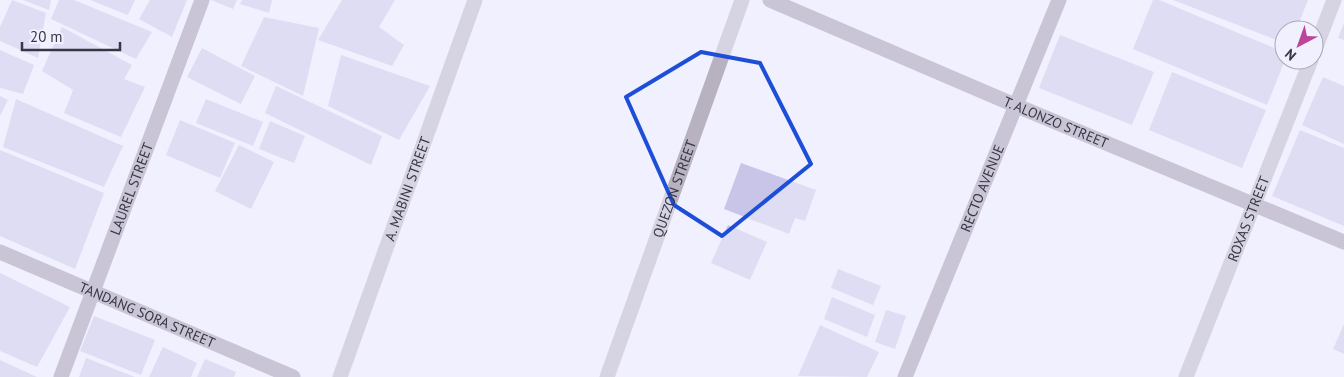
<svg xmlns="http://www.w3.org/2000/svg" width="1344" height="377" font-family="'PT Sans',sans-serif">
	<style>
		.building { fill: #c9c5e8 }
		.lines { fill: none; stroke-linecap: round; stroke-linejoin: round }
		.street { stroke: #b7b1c0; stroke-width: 15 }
		.secondary { stroke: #9a91a7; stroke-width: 15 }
		.marked { fill: none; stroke: #1d4ed8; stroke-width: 4; stroke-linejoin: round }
		.labels { text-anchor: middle; stroke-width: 4.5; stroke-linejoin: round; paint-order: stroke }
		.street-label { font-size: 14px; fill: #383644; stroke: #f1f0fe }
	</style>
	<rect width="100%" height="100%" fill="#f1f0fe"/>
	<g class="building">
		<polygon points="12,0 46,13 38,58 0,41 0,27"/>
		<polygon points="23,0 51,0 49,10"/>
		<polygon points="59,0 74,0 152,32 136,59 51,19"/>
		<polygon points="90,0 135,0 128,15"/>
		<polygon points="150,0 187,0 172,37 139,19"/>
		<polygon points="211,0 237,0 233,9"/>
		<polygon points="242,0 272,0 269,13 240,4"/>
		<polygon points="342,0 395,0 379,27 404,45 392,66 318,40"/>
		<polygon points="1153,0 1159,0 1284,52 1285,60 1267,105 1133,49"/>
		<polygon points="1173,0 1308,0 1296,30 1284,30 1284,43"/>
		<polygon points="264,17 319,28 303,96 241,66"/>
		<polygon points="1344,23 1344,40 1338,38"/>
		<polygon points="62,27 132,65 124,79 145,87 121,137 64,113 73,90 42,71"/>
		<polygon points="1060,35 1154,72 1132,125 1039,88"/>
		<polygon points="202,48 255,76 241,104 187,77"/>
		<polygon points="0,50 34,65 23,94 0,88"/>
		<polygon points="341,55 430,86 399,140 328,106"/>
		<polygon points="1172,72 1266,110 1242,168 1149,130"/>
		<polygon points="1323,77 1344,86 1344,144 1302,125"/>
		<polygon points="276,86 382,136 371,165 265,113"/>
		<polygon points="0,96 8,100 0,116"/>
		<polygon points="16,99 123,146 104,187 3,147"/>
		<polygon points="206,99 263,122 253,146 196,123"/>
		<polygon points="180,120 235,143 220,178 166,155"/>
		<polygon points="270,121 305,136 294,163 259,149"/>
		<polygon points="1300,130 1344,148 1344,226 1272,196"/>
		<polygon points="239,145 274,162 251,209 215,191"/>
		<polygon points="0,150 104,193 75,269 0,236"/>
		<polygon points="741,163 816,190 805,221 795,218 789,234 724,209"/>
		<polygon points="728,225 767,242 750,280 711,263"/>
		<polygon points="838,269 881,286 873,305 831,288"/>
		<polygon points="0,273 70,307 37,367 0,351"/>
		<polygon points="832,297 875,315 867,337 824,319"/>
		<polygon points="886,310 906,316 895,349 875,342"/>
		<polygon points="94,316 155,340 141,375 80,351"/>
		<polygon points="1344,324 1344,354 1333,349"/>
		<polygon points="820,325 879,352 867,377 798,376"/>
		<polygon points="163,347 197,363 191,377 149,377"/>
		<polygon points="86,358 135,377 79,377"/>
		<polygon points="205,359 236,372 234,377 197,377"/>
		<polygon points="0,360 37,377 0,377"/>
	</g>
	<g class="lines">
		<g class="street">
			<polyline points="1314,52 1334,0"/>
			<path id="s1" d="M 340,377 L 475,0"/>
			<path id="s2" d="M 607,377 L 742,0"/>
			<path id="s3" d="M 1186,377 L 1311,60"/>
		</g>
		<g class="secondary">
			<path id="s4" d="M 770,0 L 1017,106 L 1344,242"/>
			<path id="s5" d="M 0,252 L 293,377"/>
			<path id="s6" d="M 61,377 L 202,0"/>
			<path id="s7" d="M 905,377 L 1059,0"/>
		</g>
	</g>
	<path d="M0 0H1344V377H0ZM 701,52 L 760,63 L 811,164 L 722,236 L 674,205 L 626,97 Z" fill="#f1f0fe" fill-opacity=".55" fill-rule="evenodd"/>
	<path class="marked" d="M 701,52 L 760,63 L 811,164 L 722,236 L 674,205 L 626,97 Z"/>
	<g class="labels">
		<g class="street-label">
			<text dy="5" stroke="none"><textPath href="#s4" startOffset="311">T. ALONZO STREET</textPath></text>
			<text dy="5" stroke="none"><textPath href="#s6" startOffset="201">LAUREL STREET</textPath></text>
			<text dy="5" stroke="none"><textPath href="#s1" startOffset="200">A. MABINI STREET</textPath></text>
			<text dy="5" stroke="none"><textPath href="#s2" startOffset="200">QUEZON STREET</textPath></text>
			<text dy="5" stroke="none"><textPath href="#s7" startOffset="204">RECTO AVENUE</textPath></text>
			<text dy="5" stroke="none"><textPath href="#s3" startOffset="170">ROXAS STREET</textPath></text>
			<text dy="5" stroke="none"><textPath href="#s5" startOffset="160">TANDANG SORA STREET</textPath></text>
		</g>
	</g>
	<g transform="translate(1299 45) rotate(221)"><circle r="24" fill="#f1f0fe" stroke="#a7a6b4"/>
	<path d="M0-4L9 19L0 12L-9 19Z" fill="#bc459b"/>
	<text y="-8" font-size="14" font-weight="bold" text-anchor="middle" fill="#383644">N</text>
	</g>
	<path d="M22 42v8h98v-8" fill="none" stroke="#383644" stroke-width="2.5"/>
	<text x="30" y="42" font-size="15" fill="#383644" stroke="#f1f0fe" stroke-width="4" paint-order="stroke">20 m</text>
</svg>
